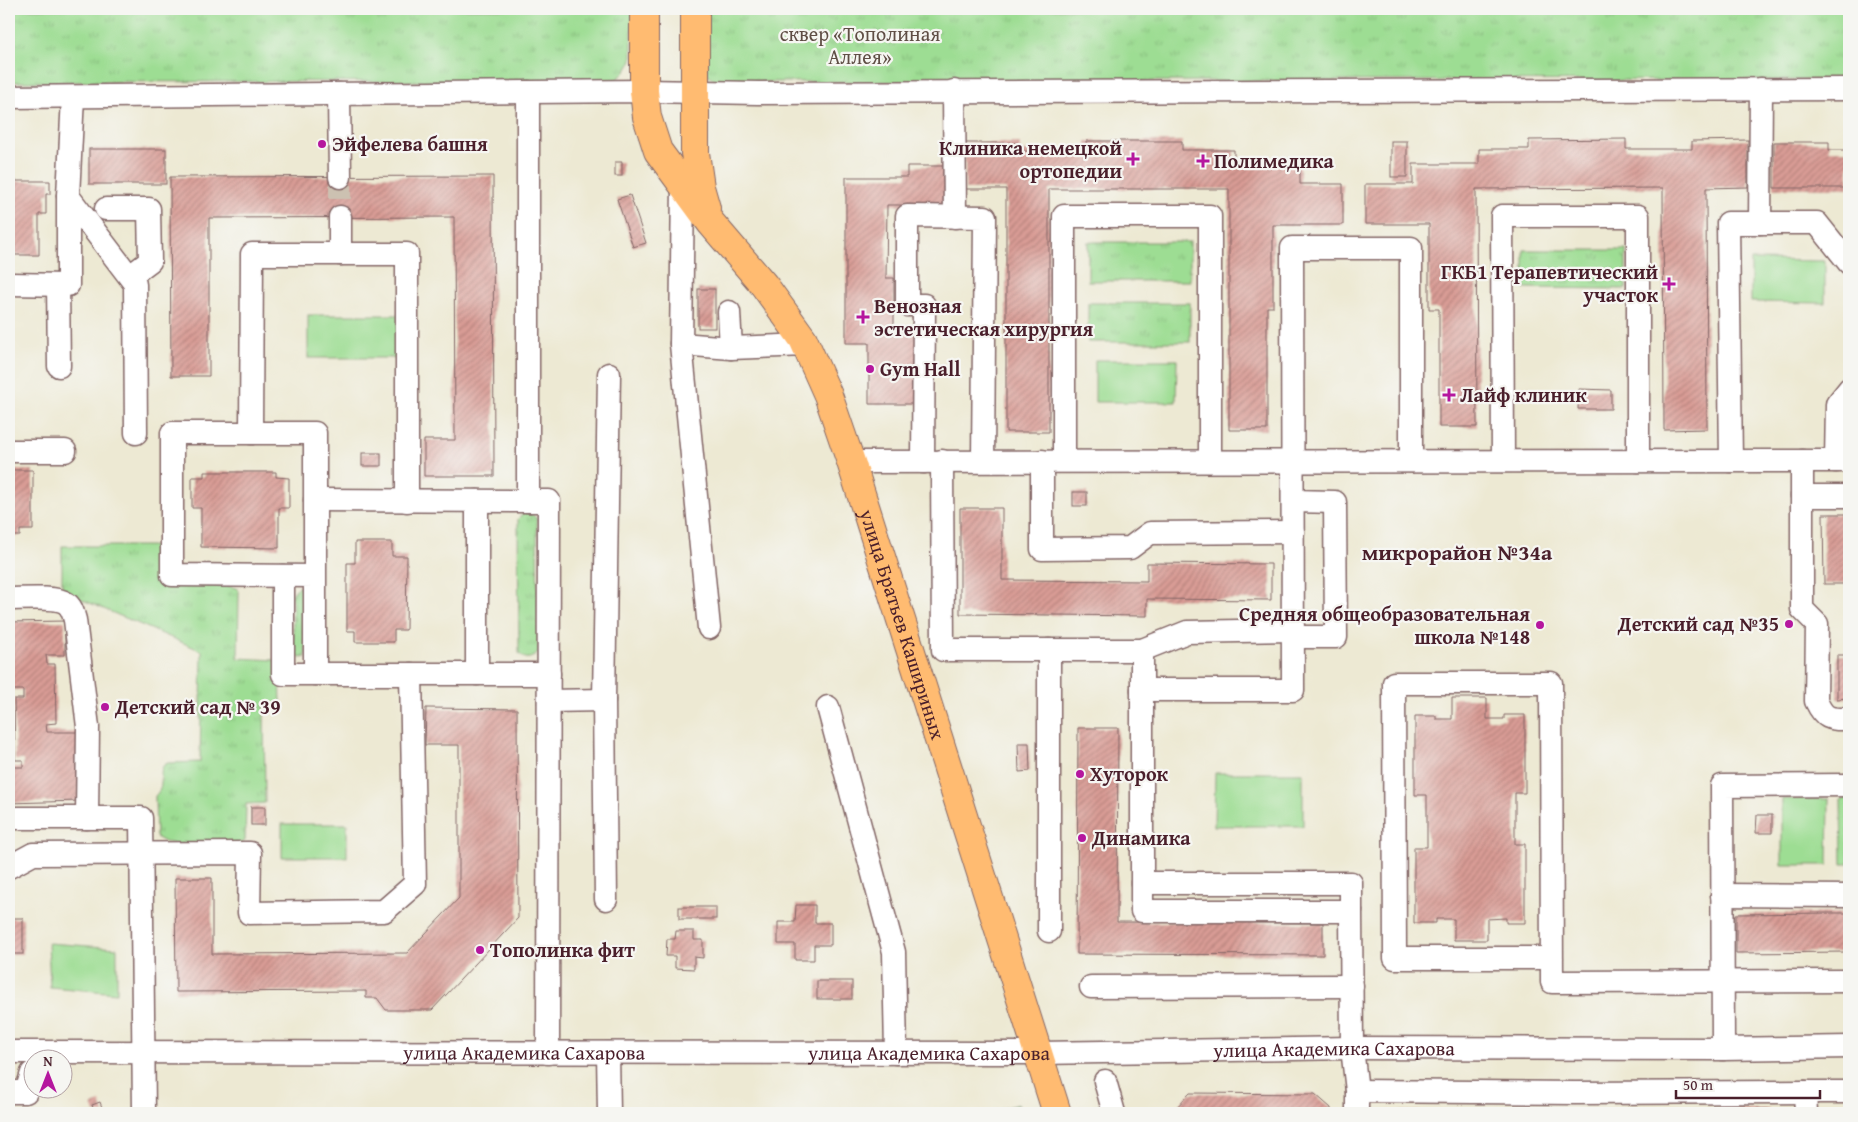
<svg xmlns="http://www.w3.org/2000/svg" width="1858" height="1122" font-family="'Gentium Book Plus',serif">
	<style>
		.grass { fill: url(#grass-tufts); stroke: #747e5f }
		.forest { fill: url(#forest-crowns); stroke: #646e54 }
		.pitch { fill: #9ddd93; stroke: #747e5f }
		.building { fill: url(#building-hatch) }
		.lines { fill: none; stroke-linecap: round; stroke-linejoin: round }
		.minor-tunnel { stroke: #ccc1b1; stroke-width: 22; stroke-dasharray: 22 11; stroke-linecap: butt }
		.minor-casing { stroke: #836666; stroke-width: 25 }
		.major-casing { stroke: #836666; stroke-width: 30 }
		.minor { stroke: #fff; stroke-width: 22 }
		.major { stroke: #ffbb71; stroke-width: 28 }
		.poi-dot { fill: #b5179e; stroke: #f6f6f2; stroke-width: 2 }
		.labels { text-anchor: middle; stroke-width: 4.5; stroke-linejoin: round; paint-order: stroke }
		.park-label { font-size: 20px; fill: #5f4e45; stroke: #f6f6f2 }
		.poi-label { font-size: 20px; font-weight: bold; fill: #4a1f2b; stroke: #f6f6f2; text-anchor: start }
		.street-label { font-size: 20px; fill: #4a1f2b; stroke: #f6f6f2 }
		.quarter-label { font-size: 22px; font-weight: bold; fill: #4a1f2b; stroke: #f6f6f2 }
	</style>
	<defs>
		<pattern id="grass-tufts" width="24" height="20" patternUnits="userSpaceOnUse" patternTransform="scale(1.25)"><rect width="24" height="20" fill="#9ddd93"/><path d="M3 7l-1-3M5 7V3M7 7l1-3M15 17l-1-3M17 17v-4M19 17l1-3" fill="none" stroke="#89bd7f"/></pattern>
		<pattern id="forest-crowns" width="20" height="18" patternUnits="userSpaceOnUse" patternTransform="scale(1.25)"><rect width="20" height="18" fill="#7ebc7d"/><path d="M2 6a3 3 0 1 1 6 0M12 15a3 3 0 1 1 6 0" fill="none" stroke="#699867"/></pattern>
		<pattern id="building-hatch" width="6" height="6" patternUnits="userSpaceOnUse" patternTransform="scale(1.25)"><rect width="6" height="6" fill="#d99c95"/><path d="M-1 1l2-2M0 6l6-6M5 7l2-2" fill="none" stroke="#b27f7a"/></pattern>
	</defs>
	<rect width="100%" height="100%" fill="#f6f6f2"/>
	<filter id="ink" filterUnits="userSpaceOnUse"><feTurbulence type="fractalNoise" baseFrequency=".02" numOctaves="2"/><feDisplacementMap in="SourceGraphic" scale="10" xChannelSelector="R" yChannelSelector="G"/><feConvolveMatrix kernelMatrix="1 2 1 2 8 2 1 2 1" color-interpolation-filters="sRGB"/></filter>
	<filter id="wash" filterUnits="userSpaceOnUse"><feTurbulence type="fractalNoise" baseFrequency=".0096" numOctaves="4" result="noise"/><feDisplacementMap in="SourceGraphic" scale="20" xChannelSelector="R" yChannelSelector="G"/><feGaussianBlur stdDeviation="1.12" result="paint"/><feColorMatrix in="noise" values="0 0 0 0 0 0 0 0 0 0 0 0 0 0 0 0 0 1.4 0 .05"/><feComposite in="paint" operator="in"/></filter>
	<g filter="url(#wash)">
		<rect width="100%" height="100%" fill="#ede9d3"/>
		<g class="grass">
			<polygon points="9,9 632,9 632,60 626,71 615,81 9,82"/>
			<polygon points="706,9 1849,9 1849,80 717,82 709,76 706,69"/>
			<rect x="1088" y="242" width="102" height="39"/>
			<polygon points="1524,250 1626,250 1626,289 1524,288"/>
			<rect x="1088" y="303" width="102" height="39"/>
			<path d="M 524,512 L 530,512 L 537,519 L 538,653 C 531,659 525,661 519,653 L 518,519 Z"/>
			<path d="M 62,546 L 152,546 C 168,552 163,570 163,585 L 229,586 L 236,588 L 239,591 L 238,658 L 275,660 L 280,667 L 281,705 L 264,705 L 265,803 L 246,804 L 245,841 L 240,844 L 175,844 L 165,842 L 156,837 L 155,796 C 168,784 154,768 168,763 L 200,762 L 202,651 L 62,591 Z"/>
			<polygon points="298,587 304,587 306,657 301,658 294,655 292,594"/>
			<polygon points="1849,798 1849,864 1842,864 1841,799"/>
		</g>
		<polygon class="forest" points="1018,1104 1021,1113 992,1113 991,1112"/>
		<g class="pitch">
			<polygon points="1751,260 1825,261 1825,303 1751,302"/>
			<rect x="308" y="315" width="90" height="43"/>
			<polygon points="1095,360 1177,360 1176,402 1095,402"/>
			<polygon points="1215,773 1303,773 1303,826 1214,826"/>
			<polygon points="1782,799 1829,799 1828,865 1782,865"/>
			<rect x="282" y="824" width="65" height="33"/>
			<polygon points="48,943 117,948 117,993 50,987"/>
		</g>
		<g id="blocks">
			<g class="building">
				<polygon points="1626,139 1626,149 1692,149 1692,141 1748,140 1748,187 1706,188 1707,429 1664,430 1663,188 1476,189 1477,427 1439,427 1439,309 1429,309 1429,224 1365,224 1365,184 1413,184 1413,164 1479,164 1479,149 1529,149 1529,140"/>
				<polygon points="1086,141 1182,141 1182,150 1234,150 1234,162 1300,162 1300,184 1343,184 1343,225 1273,225 1273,307 1267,307 1267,430 1229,430 1229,189 1049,189 1049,432 1006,432 1006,189 965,189 965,143 1020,143 1020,151 1086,151"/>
				<rect x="1391" y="141" width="16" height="36"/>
				<polygon points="1774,142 1829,142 1829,150 1849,150 1849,188 1774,188"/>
				<rect x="89" y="149" width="77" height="35"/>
				<rect x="615" y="162" width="7" height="14"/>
				<polygon points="907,166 947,166 947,205 887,205 886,278 894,278 894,331 919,331 919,404 869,404 869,343 846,343 846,177 907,177"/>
				<polygon points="493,176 494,476 424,476 424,440 455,440 454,217 209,218 209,376 171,376 170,177"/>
				<polygon points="9,181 50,181 50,194 46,194 46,214 39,214 39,255 9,255"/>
				<polygon points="630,195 646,243 633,247 617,199"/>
				<rect x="698" y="289" width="17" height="39"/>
				<polygon points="1579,389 1611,390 1611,409 1578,409"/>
				<rect x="362" y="453" width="19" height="13"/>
				<polygon points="9,470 33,470 33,530 20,530 20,536 9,536"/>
				<polygon points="204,472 276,472 276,477 289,478 289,508 279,508 279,548 201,547 201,508 192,508 192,477 204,477"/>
				<rect x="1073" y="492" width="14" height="14"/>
				<polygon points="960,508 1002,508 1002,580 1147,581 1147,563 1271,564 1271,600 1147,599 1147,616 960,614"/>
				<polygon points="1823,514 1849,514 1849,584 1824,584"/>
				<polygon points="355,542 392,542 392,556 407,556 406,630 394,630 394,642 355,642 355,631 347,631 347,563 355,563"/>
				<polygon points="65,621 65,655 46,655 47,664 55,664 56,723 46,724 47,732 78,732 79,801 9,803 9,767 23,767 23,760 15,760 14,699 23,699 23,690 9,690 9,622"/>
				<polygon points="1837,655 1849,655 1849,698 1837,699"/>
				<polygon points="1452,698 1487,698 1487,719 1504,719 1504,715 1525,715 1525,793 1515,793 1515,844 1525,844 1525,923 1506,923 1506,918 1487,919 1487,940 1454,940 1454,919 1436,919 1436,923 1414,923 1414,847 1427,847 1427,795 1415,795 1415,716 1436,716 1436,719 1452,719"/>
				<polygon points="426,708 517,709 518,918 432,1010 386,1010 377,998 366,998 366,991 176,992 175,878 212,878 212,954 407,953 459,898 459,745 425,745"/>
				<polygon points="1078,728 1118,728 1117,922 1323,923 1323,955 1077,954"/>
				<polygon points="1018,743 1029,743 1030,771 1019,772"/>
				<rect x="251" y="807" width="14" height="18"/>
				<polygon points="1757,815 1772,815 1772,833 1756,833"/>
				<polygon points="796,905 815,905 815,923 831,923 831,945 814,945 814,960 795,960 795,944 778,944 778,922 795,922"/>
				<rect x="679" y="907" width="37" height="12"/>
				<polygon points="1830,913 1849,913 1849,952 1736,953 1736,914"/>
				<rect x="9" y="918" width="14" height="36"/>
				<polygon points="676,931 694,931 694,940 703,940 703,958 694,957 694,969 675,968 675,956 666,956 667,939 675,939"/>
				<rect x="817" y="981" width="35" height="18"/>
				<polygon points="1190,1093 1315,1094 1331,1108 1331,1113 1171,1113"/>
				<polygon points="100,1102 104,1113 95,1113 92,1105"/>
				<rect x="1500" y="1109" width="48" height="4"/>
				<rect x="1723" y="1109" width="46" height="4"/>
				<rect x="1386" y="1111" width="44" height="2"/>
			</g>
		</g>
	</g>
	<g filter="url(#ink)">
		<use href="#blocks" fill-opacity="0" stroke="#836666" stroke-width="1"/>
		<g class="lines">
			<polyline class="minor-tunnel" points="340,177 340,217"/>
			<g class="minor-casing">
				<g id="minor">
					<polyline points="954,91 955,217"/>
					<polyline points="528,92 528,501 549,501 548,1053"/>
					<polyline points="339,94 340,177"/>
					<polyline points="9,97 644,91 758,93 1849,89"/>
					<polyline points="73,97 68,196 135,284 136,433"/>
					<polyline points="683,185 681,344 709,628"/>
					<polyline points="106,209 149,209 150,261 130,276"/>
					<polyline points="340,217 340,254"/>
					<polyline points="1760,223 1761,89"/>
					<polyline points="9,284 68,285 68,196"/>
					<polyline points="58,285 59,366"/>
					<polyline points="729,312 731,348"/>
					<polyline points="681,344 731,348 806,345"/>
					<polyline points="251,433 252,254 407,254 407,501"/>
					<polyline points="9,451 65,451"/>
					<polyline points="942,461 943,650 1142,650 1187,632 1293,630"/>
					<polyline points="1042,461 1042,549 1130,548 1150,533 1293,532"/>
					<polyline points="1064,461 1064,216 1210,216 1210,461"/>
					<polyline points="1503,461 1502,216 1638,216 1638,461"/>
					<polyline points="1731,461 1728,223 1817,223 1849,263"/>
					<path d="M 1802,461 L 1802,609 L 1817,624 L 1816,701 C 1825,720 1830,719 1849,719"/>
					<polyline points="1836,461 1837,404 1849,389"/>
					<polyline points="851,462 1849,461"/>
					<polyline points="923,462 924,305 907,305 907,216 985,217 983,461"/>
					<polyline points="1802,496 1849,496"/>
					<polyline points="315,500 528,501"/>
					<polyline points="1293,501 1335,502 1336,637 1293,637"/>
					<polyline points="283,576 283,674 315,674"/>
					<polyline points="315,576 172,575 172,433 315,433 315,674 549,674"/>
					<path d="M 9,599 C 22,599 56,596 66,603 C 72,607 73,613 75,620 L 88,727 L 87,818"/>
					<polyline points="1049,650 1049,931"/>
					<polyline points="1142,650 1142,911 1351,911 1352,1048 1357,1091"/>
					<polyline points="477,674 477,501"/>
					<polyline points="1142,690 1293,690 1292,248 1411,248 1411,461"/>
					<polyline points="549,701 604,700"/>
					<polyline points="828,707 894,952 896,1053"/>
					<polyline points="9,818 141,818 144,1113"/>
					<polyline points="9,867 33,854 250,853 249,913 384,911 415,884 411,674"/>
					<polyline points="1142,883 1351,883 1351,911"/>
					<polyline points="1722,895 1849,896"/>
					<polyline points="606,899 604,700 609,374"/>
					<polyline points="1552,958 1395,958 1394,683 1551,683 1552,982 1849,981"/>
					<polyline points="1091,987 1352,986"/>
					<polyline points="1723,1049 1722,786 1849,785"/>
					<path id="s1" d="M 9,1052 L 1039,1053 L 1352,1048 L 1723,1049 L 1849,1047"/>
					<polyline points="608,1053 609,1113"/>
					<polyline points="1105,1081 1114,1113"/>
					<polyline points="9,1092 26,1092 32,1073"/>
					<polyline points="1357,1113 1357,1091 1575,1093 1805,1092"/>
					<polyline points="1806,1113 1805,1092 1849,1092"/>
				</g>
			</g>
			<g class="major-casing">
				<g id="major">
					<path id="s2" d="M 644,9 L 644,91 L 647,117 L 658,151 L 711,223 L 764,285 L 803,339 L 828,395 L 851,462 L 1057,1113"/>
					<polyline points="695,9 695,153 700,187 706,208"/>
				</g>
			</g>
			<use href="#minor" class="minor"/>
			<use href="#major" class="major"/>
		</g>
	</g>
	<g class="poi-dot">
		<circle cx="322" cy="144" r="5"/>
		<path d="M1130.5 151.5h5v5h5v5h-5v5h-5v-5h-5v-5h5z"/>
		<path d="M1200.5 153.5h5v5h5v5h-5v5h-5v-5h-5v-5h5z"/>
		<path d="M1666.5 276.5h5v5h5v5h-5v5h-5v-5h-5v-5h5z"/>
		<path d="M860.5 309.5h5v5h5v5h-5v5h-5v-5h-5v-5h5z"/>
		<circle cx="870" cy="369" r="5"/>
		<path d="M1446.5 387.5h5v5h5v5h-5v5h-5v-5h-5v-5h5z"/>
		<circle cx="1789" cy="624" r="5"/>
		<circle cx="1540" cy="625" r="5"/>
		<circle cx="105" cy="707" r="5"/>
		<circle cx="1080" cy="774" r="5"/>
		<circle cx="1082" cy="838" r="5"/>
		<circle cx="480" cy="950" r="5"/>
	</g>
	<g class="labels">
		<g class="park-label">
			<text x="860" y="41">сквер «Тополиная<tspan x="860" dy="23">Аллея»</tspan></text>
		</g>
		<g class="poi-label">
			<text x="332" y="151">Эйфелева башня</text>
			<text x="1122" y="155" text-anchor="end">Клиника немецкой<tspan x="1122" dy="23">ортопедии</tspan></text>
			<text x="1214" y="168">Полимедика</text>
			<text x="1658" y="279" text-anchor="end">ГКБ1 Терапевтический<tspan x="1658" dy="23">участок</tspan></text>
			<text x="874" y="313">Венозная<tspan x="874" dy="23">эстетическая хирургия</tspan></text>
			<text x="880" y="376">Gym Hall</text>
			<text x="1460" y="402">Лайф клиник</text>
			<text x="1530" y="621" text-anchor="end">Средняя общеобразовательная<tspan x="1530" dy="23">школа №148</tspan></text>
			<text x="1779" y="631" text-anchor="end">Детский сад №35</text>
			<text x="115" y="714">Детский сад № 39</text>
			<text x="1090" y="781">Хуторок</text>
			<text x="1092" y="845">Динамика</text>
			<text x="490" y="957">Тополинка фит</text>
		</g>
		<g class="street-label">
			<text dy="7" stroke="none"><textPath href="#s2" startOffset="684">улица Братьев Кашириных</textPath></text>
			<text dy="7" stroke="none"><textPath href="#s1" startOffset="1325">улица Академика Сахарова</textPath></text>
			<text dy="7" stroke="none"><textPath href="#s1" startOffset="515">улица Академика Сахарова</textPath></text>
			<text dy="7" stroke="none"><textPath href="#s1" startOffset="920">улица Академика Сахарова</textPath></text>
		</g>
		<g class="quarter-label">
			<text x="1457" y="560">микрорайон №34а</text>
		</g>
	</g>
	<rect width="1858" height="1122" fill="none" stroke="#f6f6f2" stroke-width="30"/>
	<g transform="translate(48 1074)"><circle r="24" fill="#f6f6f2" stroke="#b1a0a2"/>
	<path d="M0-4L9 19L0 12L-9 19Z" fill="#b5179e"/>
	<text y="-8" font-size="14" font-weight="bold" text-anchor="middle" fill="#4a1f2b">N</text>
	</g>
	<path d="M1676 1090v8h144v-8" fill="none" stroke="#4a1f2b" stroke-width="2.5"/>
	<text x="1683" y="1090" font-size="15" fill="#4a1f2b" stroke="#f6f6f2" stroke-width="4" paint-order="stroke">50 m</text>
</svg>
